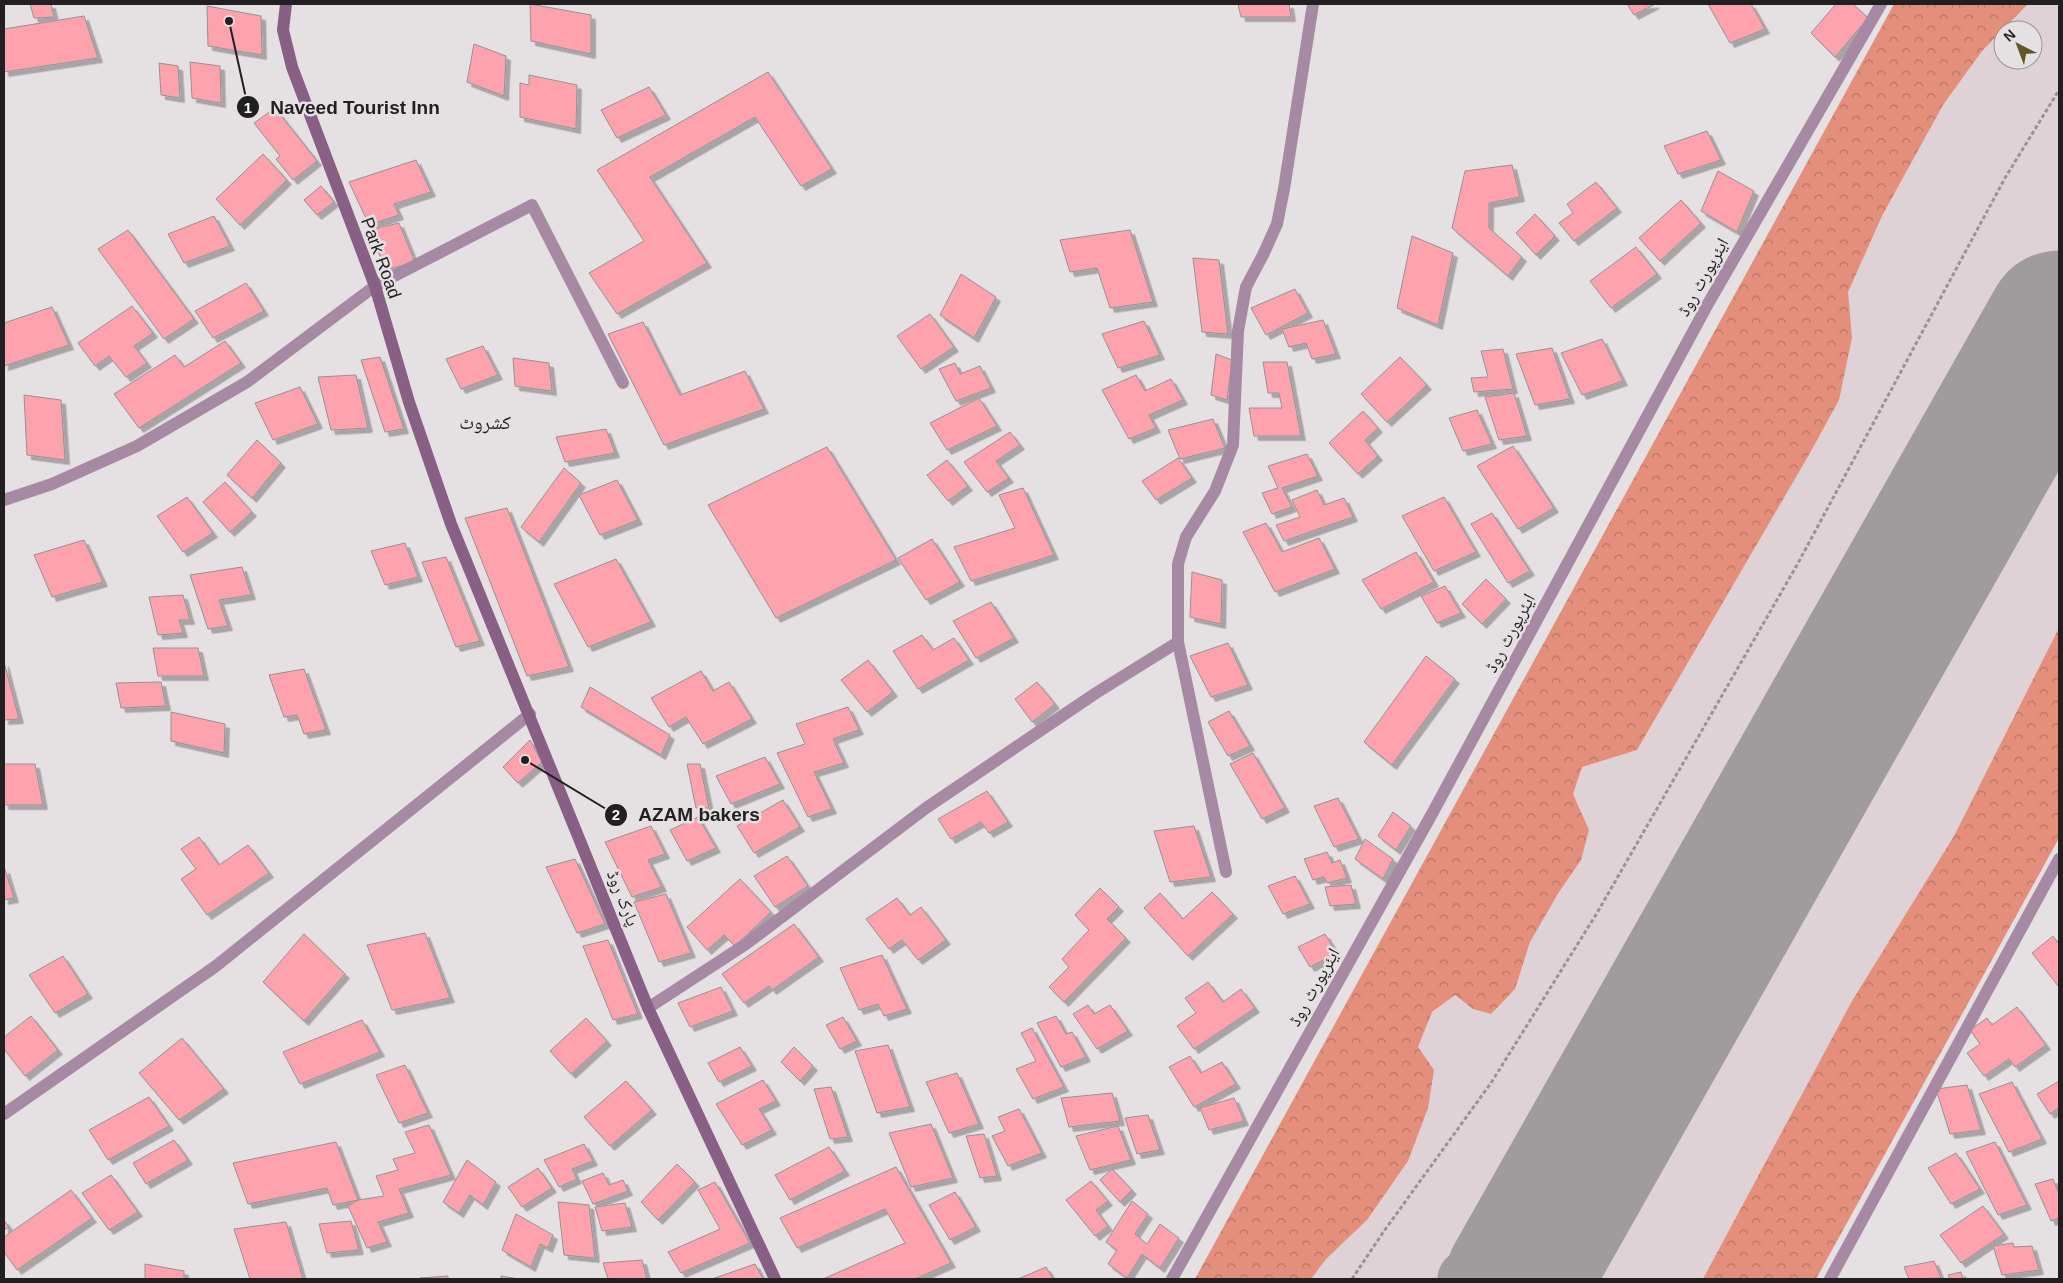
<svg xmlns="http://www.w3.org/2000/svg" width="2063" height="1283" font-family="Helvetica,'Noto Naskh Arabic',sans-serif">
	<style>
		.built { fill: #dfd2d7; fill-rule: evenodd }
		.forest { fill: url(#forest-crowns) }
		.lines { fill: none; stroke-linecap: round; stroke-linejoin: round }
		.taxiway { stroke: #a09c9e; stroke-width: 59 }
		.runway { stroke: #a09c9e; stroke-width: 145 }
		.building { fill: #fea3ae; stroke: #979191; filter: url(#shadow) }
		.path { stroke: #989496; stroke-width: 3; stroke-dasharray: 4 2.5; stroke-linecap: butt }
		.minor { stroke: #a68aa3; stroke-width: 12 }
		.tertiary { stroke: #a68aa3; stroke-width: 12 }
		.secondary { stroke: #886085; stroke-width: 12 }
		.labels { text-anchor: middle; stroke-width: 5; stroke-linejoin: round; paint-order: stroke }
		.street-label { font-size: 18px; fill: #211f20; stroke: #e5e0e2 }
		.neighbourhood-label { font-size: 19px; fill: #211f20; stroke: #e5e0e2 }
		.leader { fill: none; stroke: #211f20; stroke-width: 2 }
		.callout-dot { fill: #211f20; stroke: #e5e0e2; stroke-width: 2 }
		.mark-label { font-size: 15px; text-anchor: middle; font-weight: bold; fill: #fff }
		.callout-label { font-size: 19px; text-anchor: middle; font-weight: bold; fill: #211f20; stroke: #e5e0e2; stroke-width: 5; stroke-linejoin: round; paint-order: stroke }
	</style>
	<defs>
		<pattern id="forest-crowns" width="20" height="18" patternUnits="userSpaceOnUse" patternTransform="scale(1.25)"><rect width="20" height="18" fill="#e48f7b"/><path d="M2 6a3 3 0 1 1 6 0M12 15a3 3 0 1 1 6 0" fill="none" stroke="#b87464"/></pattern>
		<filter id="shadow"><feDropShadow dx="4.5" dy="4.5" stdDeviation="0" flood-color="#0004"/></filter>
	</defs>
	<rect width="100%" height="100%" fill="#e5e0e2"/>
	<path class="built" d="M 1894,4 L 2059,4 L 2059,838 L 1816,1279 L 1195,1279 ZM 2003,30 L 2033,30 L 2033,60 L 2003,60 Z"/>
	<g class="forest">
		<polygon points="1894,4 2028,4 1982,51 1943,105 1882,216 1848,292 1852,338 1839,400 1810,453 1637,750 1582,767 1573,794 1589,830 1581,860 1559,892 1530,942 1515,989 1491,1014 1473,1009 1455,995 1432,1012 1418,1047 1434,1070 1428,1108 1408,1161 1367,1220 1326,1259 1311,1279 1195,1279"/>
		<polygon points="2059,628 2059,838 1816,1279 1703,1279 1852,1001 1954,836"/>
	</g>
	<g class="lines">
		<polyline class="taxiway" points="1467,1279 1557,1209"/>
		<polyline class="runway" points="1518,1279 2059,323"/>
	</g>
	<g class="building">
		<polygon points="30,4 51,4 54,17 34,18"/>
		<polygon points="530,4 591,15 591,54 531,41"/>
		<polygon points="1238,4 1289,4 1291,17 1241,17"/>
		<polygon points="1627,4 1655,4 1634,15"/>
		<polygon points="1708,4 1751,4 1765,29 1730,43"/>
		<polygon points="1836,4 1853,4 1868,18 1835,57 1811,33"/>
		<polygon points="207,6 261,16 262,55 208,46"/>
		<polygon points="84,16 98,58 4,72 4,29"/>
		<polygon points="474,44 506,56 504,96 467,82"/>
		<polygon points="190,62 220,66 221,103 192,98"/>
		<polygon points="159,63 178,66 180,98 161,95"/>
		<polygon points="768,72 832,169 801,186 755,117 650,177 707,263 617,314 589,273 644,241 597,170"/>
		<polygon points="529,75 577,85 576,129 520,117 520,83 529,85"/>
		<polygon points="649,87 666,115 617,138 601,110"/>
		<polygon points="275,108 317,161 293,180 276,159 280,156 254,123"/>
		<polygon points="1707,131 1721,160 1678,174 1664,146"/>
		<polygon points="263,154 287,180 240,225 216,199"/>
		<polygon points="416,160 431,192 394,204 399,215 369,225 349,182"/>
		<polygon points="1512,165 1520,197 1489,203 1489,228 1522,257 1508,276 1452,228 1465,171"/>
		<polygon points="1718,171 1754,191 1737,232 1701,211"/>
		<polygon points="1596,182 1617,208 1574,241 1559,223 1573,213 1567,204"/>
		<polygon points="321,186 334,202 317,215 304,200"/>
		<polygon points="1681,200 1701,223 1660,261 1639,238"/>
		<polygon points="1535,214 1555,236 1536,255 1516,233"/>
		<polygon points="214,216 230,246 184,263 168,234"/>
		<polygon points="399,223 415,262 386,270 369,230"/>
		<polygon points="128,230 194,319 164,339 98,249"/>
		<polygon points="1130,230 1153,302 1110,308 1097,268 1070,272 1060,240"/>
		<polygon points="1412,236 1453,253 1438,325 1397,308"/>
		<polygon points="1636,247 1657,274 1611,308 1590,281"/>
		<polygon points="1193,258 1219,260 1228,334 1202,332"/>
		<polygon points="961,274 996,297 974,338 940,315"/>
		<polygon points="246,283 264,311 213,338 195,311"/>
		<polygon points="1295,289 1308,313 1266,335 1251,308"/>
		<polygon points="132,306 153,333 134,346 147,363 126,377 109,356 95,366 78,343"/>
		<polygon points="52,307 69,345 4,366 4,323"/>
		<polygon points="930,314 954,347 921,369 897,336"/>
		<polygon points="1323,320 1336,354 1312,359 1306,343 1289,347 1282,329"/>
		<polygon points="1144,321 1160,355 1118,368 1102,334"/>
		<polygon points="643,322 680,395 745,371 764,409 664,445 608,334"/>
		<polygon points="1602,339 1623,381 1582,395 1561,353"/>
		<polygon points="225,341 241,363 139,428 114,394 175,355 184,367"/>
		<polygon points="483,346 498,375 461,389 446,359"/>
		<polygon points="1552,348 1570,399 1535,405 1516,354"/>
		<polygon points="1503,349 1513,389 1474,392 1471,378 1488,377 1481,351"/>
		<polygon points="1216,354 1232,360 1227,400 1211,395"/>
		<polygon points="380,357 404,429 385,432 361,360"/>
		<polygon points="1400,357 1427,385 1387,422 1361,394"/>
		<polygon points="513,358 549,363 552,391 515,386"/>
		<polygon points="1263,362 1287,362 1301,436 1254,436 1249,408 1282,408 1279,393 1268,393"/>
		<polygon points="955,363 960,374 980,366 991,388 956,401 939,369"/>
		<polygon points="356,375 368,428 331,430 318,377"/>
		<polygon points="1136,375 1145,391 1171,379 1183,400 1149,415 1156,428 1129,439 1102,390"/>
		<polygon points="300,387 318,424 273,440 255,403"/>
		<polygon points="1514,393 1527,436 1499,440 1485,397"/>
		<polygon points="24,395 61,400 65,460 27,455"/>
		<polygon points="979,398 997,426 947,450 930,423"/>
		<polygon points="1477,410 1492,444 1463,451 1449,418"/>
		<polygon points="1363,411 1378,428 1365,440 1378,456 1358,474 1329,443"/>
		<polygon points="1213,419 1225,448 1180,459 1168,430"/>
		<polygon points="606,429 615,453 565,462 556,437"/>
		<polygon points="1010,432 1020,445 996,461 1009,478 987,492 964,462"/>
		<polygon points="257,440 281,463 252,498 227,475"/>
		<polygon points="1513,446 1554,508 1518,529 1477,466"/>
		<polygon points="827,447 896,560 776,618 708,505"/>
		<polygon points="1307,454 1318,476 1282,488 1292,507 1272,514 1262,493 1278,488 1268,466"/>
		<polygon points="1178,458 1192,478 1156,500 1142,481"/>
		<polygon points="947,460 968,486 948,501 927,475"/>
		<polygon points="564,468 581,483 539,542 521,527"/>
		<polygon points="617,480 638,520 600,535 579,495"/>
		<polygon points="225,482 252,512 230,532 203,502"/>
		<polygon points="1023,488 1054,555 971,581 954,547 1015,528 999,495"/>
		<polygon points="1317,490 1324,505 1344,498 1353,517 1284,541 1276,525 1300,517 1292,500"/>
		<polygon points="187,497 213,533 183,552 157,516"/>
		<polygon points="1444,497 1476,552 1434,571 1402,516"/>
		<polygon points="507,508 569,667 527,676 465,518"/>
		<polygon points="1492,513 1530,571 1508,583 1471,524"/>
		<polygon points="1266,523 1282,552 1319,538 1335,569 1275,592 1243,532"/>
		<polygon points="932,539 960,582 926,600 898,558"/>
		<polygon points="84,540 103,582 52,597 34,555"/>
		<polygon points="405,543 418,577 385,585 371,551"/>
		<polygon points="1416,552 1434,582 1381,609 1362,580"/>
		<polygon points="446,557 480,641 456,647 422,562"/>
		<polygon points="616,559 651,622 588,647 554,584"/>
		<polygon points="242,567 251,595 219,600 228,626 208,629 190,575"/>
		<polygon points="1192,572 1222,580 1221,624 1190,617"/>
		<polygon points="1486,579 1506,599 1482,624 1462,604"/>
		<polygon points="1445,586 1461,613 1437,623 1421,596"/>
		<polygon points="183,595 190,620 179,620 183,633 158,635 149,597"/>
		<polygon points="991,602 1014,638 976,658 953,621"/>
		<polygon points="922,635 933,650 954,638 969,660 918,689 893,651"/>
		<polygon points="1228,643 1248,685 1211,697 1190,656"/>
		<polygon points="153,648 198,648 204,676 158,676"/>
		<polygon points="1426,656 1455,679 1392,765 1364,742"/>
		<polygon points="868,660 893,692 867,712 841,680"/>
		<polygon points="4,662 19,719 4,720"/>
		<polygon points="304,669 326,730 304,734 297,715 284,717 269,675"/>
		<polygon points="701,671 713,691 729,682 752,719 703,744 686,717 669,727 651,698"/>
		<polygon points="161,682 166,706 121,708 116,683"/>
		<polygon points="1037,682 1055,704 1032,722 1015,699"/>
		<polygon points="590,687 670,735 661,755 581,707"/>
		<polygon points="848,707 859,730 833,739 844,763 814,772 832,809 808,817 777,753 805,744 796,724"/>
		<polygon points="1229,711 1250,746 1228,756 1208,722"/>
		<polygon points="171,712 225,724 224,753 171,741"/>
		<polygon points="530,740 542,762 518,783 503,767"/>
		<polygon points="1253,753 1285,808 1262,819 1230,764"/>
		<polygon points="765,757 780,784 731,804 716,776"/>
		<polygon points="4,764 35,764 43,805 4,805"/>
		<polygon points="687,764 700,764 709,808 696,808"/>
		<polygon points="987,791 1008,822 989,833 981,822 951,839 938,819"/>
		<polygon points="1338,798 1359,839 1334,847 1314,806"/>
		<polygon points="783,800 800,827 754,853 737,826"/>
		<polygon points="1393,812 1411,826 1396,850 1378,836"/>
		<polygon points="698,817 716,848 687,861 670,830"/>
		<polygon points="651,826 665,854 648,860 662,887 632,897 605,842"/>
		<polygon points="1194,826 1211,877 1170,882 1154,831"/>
		<polygon points="199,837 219,865 248,845 269,873 207,915 181,879 196,869 181,849"/>
		<polygon points="1365,839 1393,859 1383,879 1355,859"/>
		<polygon points="1327,852 1332,863 1340,860 1347,878 1327,883 1324,877 1313,880 1304,859"/>
		<polygon points="787,856 808,886 775,907 754,876"/>
		<polygon points="575,859 605,924 577,933 546,867"/>
		<polygon points="4,869 5,869 14,898 4,900"/>
		<polygon points="1295,876 1310,904 1283,914 1268,886"/>
		<polygon points="740,879 771,912 735,946 724,935 707,950 687,927"/>
		<polygon points="1351,885 1356,904 1330,906 1325,887"/>
		<polygon points="1100,888 1119,907 1107,919 1126,938 1064,1002 1049,987 1069,967 1062,959 1089,930 1075,915"/>
		<polygon points="1212,892 1233,914 1188,956 1144,908 1160,893 1183,919"/>
		<polygon points="666,894 691,953 659,962 634,902"/>
		<polygon points="897,898 910,915 921,907 946,940 918,960 902,940 889,949 866,919"/>
		<polygon points="794,924 819,957 772,990 769,986 744,1003 722,974"/>
		<polygon points="425,933 450,998 392,1010 367,945"/>
		<polygon points="304,934 345,974 304,1021 263,982"/>
		<polygon points="1325,934 1337,953 1310,967 1298,947"/>
		<polygon points="2053,936 2059,944 2059,987 2032,953"/>
		<polygon points="608,940 638,1014 613,1020 583,946"/>
		<polygon points="882,955 907,1009 884,1016 878,1004 859,1010 840,968"/>
		<polygon points="63,956 88,994 55,1013 29,975"/>
		<polygon points="1208,982 1223,1002 1241,989 1255,1008 1194,1049 1177,1026 1196,1013 1185,998"/>
		<polygon points="721,987 733,1011 690,1027 678,1003"/>
		<polygon points="1088,1005 1094,1014 1110,1005 1128,1031 1097,1049 1073,1014"/>
		<polygon points="2017,1007 2046,1045 2015,1067 2009,1059 1984,1076 1967,1053 1980,1044 1970,1030 1987,1018 1992,1025"/>
		<polygon points="31,1016 58,1050 25,1076 4,1049 4,1037"/>
		<polygon points="1056,1016 1066,1034 1072,1032 1086,1057 1061,1067 1037,1023"/>
		<polygon points="843,1017 857,1041 840,1049 826,1025"/>
		<polygon points="586,1018 607,1041 571,1074 550,1051"/>
		<polygon points="362,1020 380,1052 300,1084 283,1052"/>
		<polygon points="1032,1028 1064,1087 1033,1099 1016,1069 1036,1061 1021,1033"/>
		<polygon points="182,1038 224,1089 179,1120 139,1073"/>
		<polygon points="888,1045 910,1107 877,1113 855,1051"/>
		<polygon points="740,1047 752,1066 719,1082 708,1063"/>
		<polygon points="794,1047 813,1066 800,1081 781,1062"/>
		<polygon points="1190,1056 1201,1073 1222,1062 1236,1084 1194,1107 1169,1067"/>
		<polygon points="405,1065 428,1113 399,1123 376,1075"/>
		<polygon points="957,1073 979,1124 949,1133 926,1082"/>
		<polygon points="763,1080 776,1101 759,1109 772,1130 742,1145 716,1104"/>
		<polygon points="626,1081 652,1110 610,1146 584,1117"/>
		<polygon points="2059,1081 2059,1108 2050,1114 2037,1094"/>
		<polygon points="2012,1082 2042,1139 2009,1152 1979,1094"/>
		<polygon points="1967,1085 1981,1130 1950,1134 1936,1089"/>
		<polygon points="831,1087 848,1137 830,1139 814,1089"/>
		<polygon points="1112,1093 1120,1121 1069,1127 1061,1098"/>
		<polygon points="149,1097 169,1126 108,1160 89,1130"/>
		<polygon points="1234,1098 1244,1121 1209,1130 1200,1108"/>
		<polygon points="1019,1109 1042,1153 1008,1166 992,1136 1005,1131 998,1117"/>
		<polygon points="1148,1115 1160,1150 1137,1154 1125,1118"/>
		<polygon points="931,1124 953,1178 911,1187 889,1133"/>
		<polygon points="429,1125 451,1175 399,1189 409,1213 378,1222 387,1242 367,1248 348,1206 358,1200 384,1196 376,1176 398,1170 393,1159 415,1153 405,1132"/>
		<polygon points="1118,1126 1131,1160 1090,1170 1076,1136"/>
		<polygon points="984,1134 997,1176 980,1178 966,1136"/>
		<polygon points="174,1140 188,1160 146,1184 133,1163"/>
		<polygon points="336,1142 358,1200 333,1205 327,1188 248,1204 233,1163"/>
		<polygon points="1995,1142 2027,1205 1998,1215 1966,1152"/>
		<polygon points="584,1144 593,1161 572,1169 577,1179 559,1187 544,1160"/>
		<polygon points="829,1147 845,1171 790,1200 775,1175"/>
		<polygon points="1956,1153 1980,1189 1951,1204 1928,1168"/>
		<polygon points="467,1160 496,1182 483,1205 470,1195 459,1213 443,1202"/>
		<polygon points="677,1164 695,1182 658,1220 641,1202"/>
		<polygon points="896,1167 951,1263 915,1279 823,1279 905,1243 885,1209 797,1248 780,1218"/>
		<polygon points="538,1168 552,1188 522,1207 508,1187"/>
		<polygon points="1112,1169 1132,1190 1120,1202 1100,1180"/>
		<polygon points="603,1173 609,1185 623,1180 628,1191 593,1204 582,1181"/>
		<polygon points="111,1175 138,1212 109,1230 82,1193"/>
		<polygon points="2053,1179 2059,1194 2059,1218 2051,1221 2035,1184"/>
		<polygon points="1091,1181 1108,1201 1096,1210 1108,1226 1095,1236 1066,1200"/>
		<polygon points="715,1182 750,1243 681,1273 668,1252 720,1229 698,1190"/>
		<polygon points="71,1190 92,1218 17,1270 4,1252 4,1237"/>
		<polygon points="955,1192 976,1227 950,1240 929,1205"/>
		<polygon points="1132,1201 1148,1214 1135,1234 1147,1244 1160,1224 1179,1238 1160,1268 1142,1254 1127,1278 1108,1264 1117,1250 1106,1242"/>
		<polygon points="558,1202 589,1205 595,1258 564,1255"/>
		<polygon points="625,1203 632,1227 602,1231 595,1207"/>
		<polygon points="1983,1206 2004,1234 1961,1263 1940,1235"/>
		<polygon points="516,1214 553,1235 548,1248 540,1244 531,1267 502,1250"/>
		<polygon points="4,1220 9,1227 4,1230"/>
		<polygon points="351,1221 359,1250 327,1253 319,1224"/>
		<polygon points="286,1222 303,1279 250,1279 234,1229"/>
		<polygon points="2013,1243 2014,1247 2032,1246 2039,1270 2002,1275 1993,1246"/>
		<polygon points="642,1260 647,1279 608,1279 603,1263"/>
		<polygon points="1934,1261 1941,1278 1909,1279 1904,1267"/>
		<polygon points="145,1264 184,1271 184,1279 145,1279"/>
		<polygon points="755,1264 763,1279 712,1279"/>
		<polygon points="1046,1267 1053,1279 1018,1279"/>
		<polygon points="1961,1272 1963,1279 1950,1279 1948,1275"/>
		<polygon points="448,1276 448,1279 420,1278"/>
		<polygon points="501,1276 519,1279 501,1279"/>
	</g>
	<g class="lines">
		<polyline class="path" points="1352,1279 1384,1231 1491,1083 1597,913 1797,565 2005,178 2059,90"/>
		<g class="minor">
			<polyline points="4,500 52,484 137,446 247,382 375,286 532,205 623,383"/>
			<polyline points="1226,872 1178,642 1178,564 1186,537 1215,491 1233,445 1238,331 1246,287 1263,255 1277,224 1284,189 1313,4"/>
			<polyline points="648,1008 746,944 926,808 1096,693 1178,642"/>
			<polyline points="4,1114 216,966 530,714"/>
		</g>
		<g class="tertiary">
			<polyline points="1172,1279 1433,812 1709,302 1881,4"/>
			<polyline points="1830,1279 2059,859"/>
		</g>
		<polyline class="secondary" points="286,4 283,30 292,67 375,286 409,402 451,524 648,1008 775,1279"/>
	</g>
	<g class="labels">
		<g class="street-label">
			<text transform="translate(381 258) rotate(70)" y="6">Park Road</text>
			<text transform="translate(1703 277) rotate(-61)" y="6">ایئرپورٹ روڈ</text>
			<text transform="translate(1510 633) rotate(-62)" y="6">ایئرپورٹ روڈ</text>
			<text transform="translate(623 898) rotate(68)" y="6">پارک روڈ</text>
			<text transform="translate(1314 987) rotate(-61)" y="6">ایئرپورٹ روڈ</text>
		</g>
		<g class="neighbourhood-label">
			<text x="485" y="429">کشروٹ</text>
		</g>
	</g>
	<path class="leader" d="M229 21L248 107M525 760L616 815"/>
	<g class="callout-dot">
		<circle cx="229" cy="21" r="5"/>
		<circle cx="525" cy="760" r="5"/>
		<circle cx="248" cy="107" r="12"/>
		<circle cx="616" cy="815" r="12"/>
	</g>
	<g class="mark-label">
		<text x="248" y="113">1</text>
		<text x="616" y="820">2</text>
	</g>
	<g class="callout-label">
		<text x="355" y="114">Naveed Tourist Inn</text>
		<text x="699" y="821">AZAM bakers</text>
	</g>
	<rect width="2063" height="1283" fill="none" stroke="#211f20" stroke-width="10"/>
	<g transform="translate(2018 45) rotate(318)"><circle r="24" fill="#e5e0e2" stroke="#979394"/>
	<path d="M0-4L9 19L0 12L-9 19Z" fill="#615724"/>
	<text y="-8" font-size="14" font-weight="bold" text-anchor="middle" fill="#211f20">N</text>
	</g>
</svg>
